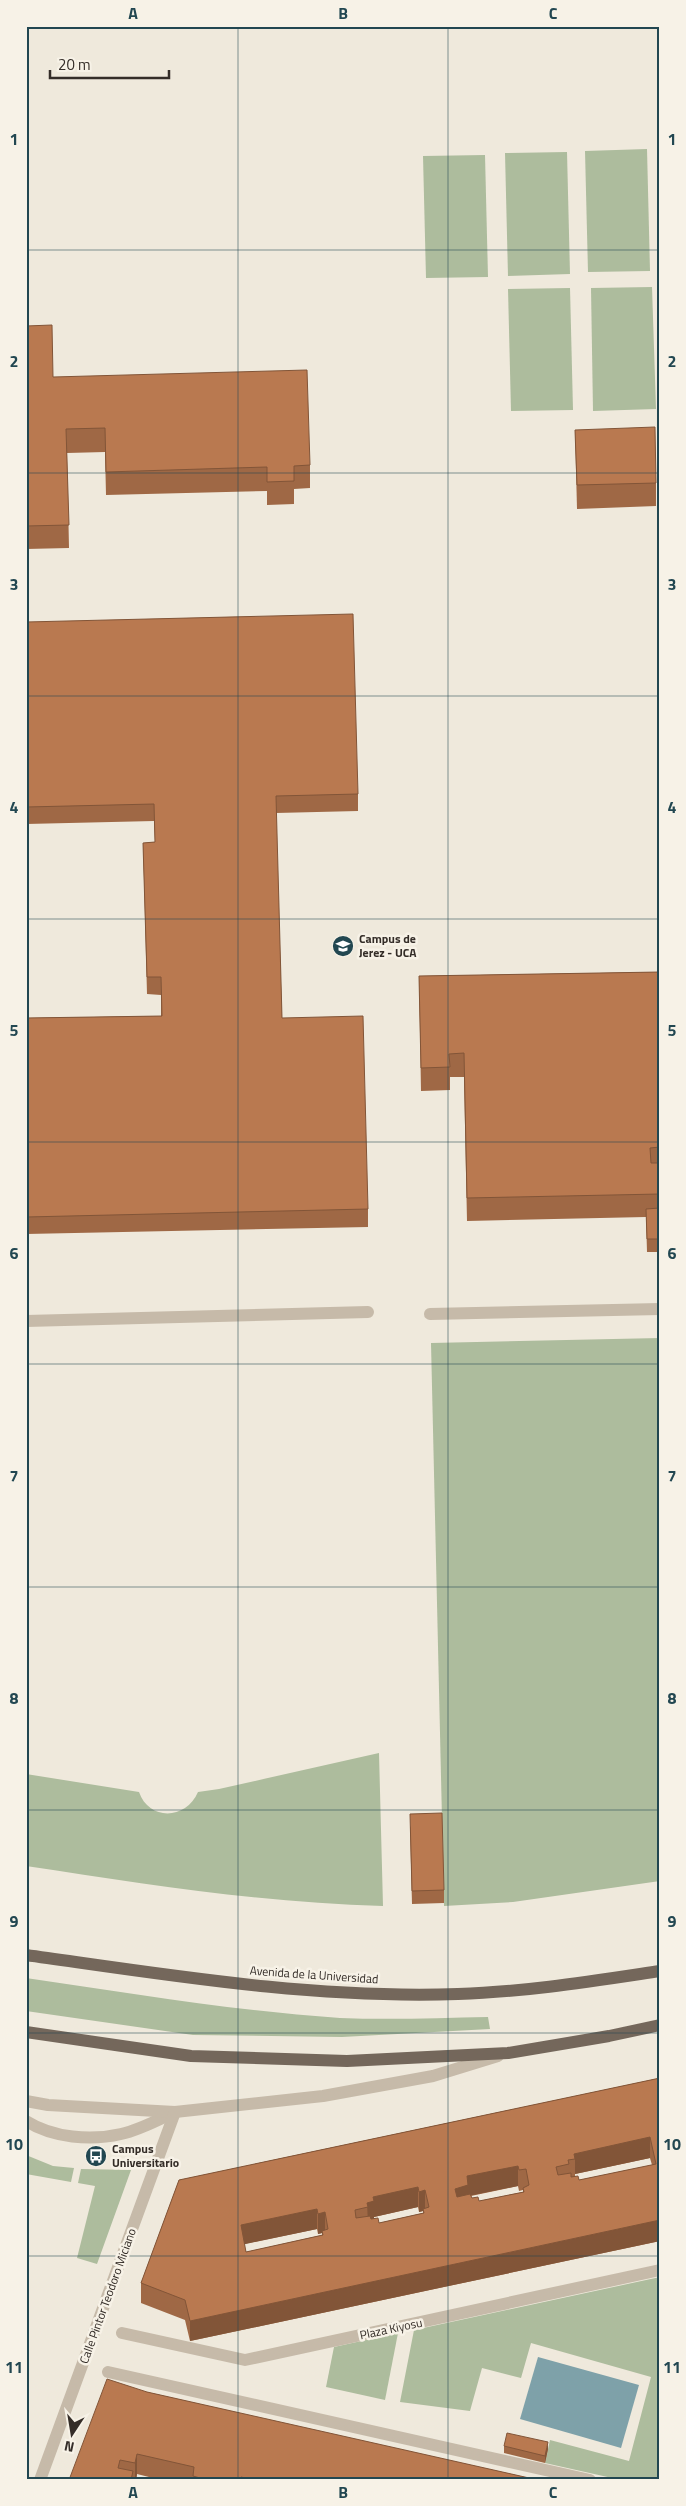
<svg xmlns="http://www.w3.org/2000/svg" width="686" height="2506" font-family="'Titillium Web',sans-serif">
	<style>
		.green { fill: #adbc9d }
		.water { fill: #7ea1a9 }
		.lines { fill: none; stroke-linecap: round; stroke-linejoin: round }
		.service { stroke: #c6baa9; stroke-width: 12 }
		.pedestrian { stroke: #c6baa9; stroke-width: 12 }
		.minor { stroke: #c6baa9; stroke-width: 12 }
		.primary { stroke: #74675b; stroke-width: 12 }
		.wall { fill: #9f6845; fill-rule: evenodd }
		.shaded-wall { fill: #825538 }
		.building { fill: #b97950; stroke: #825538; fill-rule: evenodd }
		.grid { fill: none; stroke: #224751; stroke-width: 1; stroke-opacity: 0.55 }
		.labels { text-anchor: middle; stroke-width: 5; stroke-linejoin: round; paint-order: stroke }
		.poi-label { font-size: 12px; font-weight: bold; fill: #342d28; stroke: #f7f2e7; text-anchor: start }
		.street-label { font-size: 12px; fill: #342d28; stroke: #f7f2e7 }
		.neatline { fill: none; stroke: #224751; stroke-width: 2 }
		.grid-label { font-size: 16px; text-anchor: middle; font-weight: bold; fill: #224751 }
	</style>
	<rect width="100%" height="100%" fill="#efe9dc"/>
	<g class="green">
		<polygon points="647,149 650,271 588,272 585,151"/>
		<polygon points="567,152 570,274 508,276 505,153"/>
		<polygon points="485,155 488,277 426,278 423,156"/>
		<polygon points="652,287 656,409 593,411 591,288"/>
		<polygon points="570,288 573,410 511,411 508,289"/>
		<polygon points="660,1338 660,1881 513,1902 444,1906 431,1343"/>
		<path d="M 379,1753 L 383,1906 C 263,1903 145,1884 26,1866 L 26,1774 L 139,1792 C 149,1821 186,1820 198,1792 L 219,1789 Z"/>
		<path d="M 26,1978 C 130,1993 235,2011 340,2018 C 389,2020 439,2018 488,2017 L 490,2029 L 342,2037 L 193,2035 L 26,2011 Z"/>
		<polygon points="26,2155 53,2166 74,2168 71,2182 26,2174"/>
		<polygon points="81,2169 131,2170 97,2264 77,2258 95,2186 78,2183"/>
		<polygon points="660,2277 660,2480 621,2480 545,2463 550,2440 629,2461 651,2377 531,2343 521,2378 482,2368 470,2411 400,2402 414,2330"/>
		<polygon points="398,2333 385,2400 326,2387 334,2347"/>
	</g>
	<polygon class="water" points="538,2357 639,2385 621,2448 520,2419"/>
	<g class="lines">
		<g class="service">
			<polyline points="430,1314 660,1309"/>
			<polyline points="26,1321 368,1312"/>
			<path d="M 26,2121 C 53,2138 91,2141 121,2134 C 140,2130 158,2120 175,2112"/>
		</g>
		<g class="pedestrian">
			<polyline points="122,2333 245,2360 660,2270"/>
			<polyline points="108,2372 590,2480"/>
		</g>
		<g class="minor">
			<polyline points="26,2101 48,2105 175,2112 323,2096 433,2076 498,2056"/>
			<polyline points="40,2480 175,2112"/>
		</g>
		<g class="primary">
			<path d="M 26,1955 C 169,1975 312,1999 458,1994 C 526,1992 593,1981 660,1971"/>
			<polyline points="26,2032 191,2056 347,2061 508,2053 609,2036 660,2025"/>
		</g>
	</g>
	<g class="wall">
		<polygon points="26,326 53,377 310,465 310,488 294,489 294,504 267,505 267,491 106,495 105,452 67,453 69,548 26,549"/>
		<polygon points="575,430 656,483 656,506 577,509"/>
		<polygon points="26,622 358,794 358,811 276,813 282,1018 368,1209 368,1227 26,1234 26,1018 161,1016 161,995 147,994 143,843 155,842 154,821 26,824"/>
		<polygon points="660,972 660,1252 647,1252 646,1217 467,1221 464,1077 450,1077 450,1090 421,1091 419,976"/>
		<polygon points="410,1826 444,1890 444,1903 412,1904"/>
		<path d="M 660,2078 L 660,2241 L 190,2341 L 185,2320 L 141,2303 L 141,2283 L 179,2180 ZM 650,2158 L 652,2165 L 579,2180 L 575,2176 L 575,2174 ZM 518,2186 L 519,2191 L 523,2190 L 523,2192 L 479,2201 L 472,2198 L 471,2196 ZM 418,2207 L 419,2212 L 423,2211 L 423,2213 L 379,2223 L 374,2219 L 374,2217 ZM 317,2229 L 318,2234 L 322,2233 L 322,2235 L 246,2252 L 244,2244 Z"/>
		<polygon points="147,2392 282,2423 538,2480 161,2480 137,2474 136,2480 69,2480"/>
		<polygon points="504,2446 548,2449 545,2463 504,2453"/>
	</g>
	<g class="shaded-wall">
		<polygon points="650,2137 650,2158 575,2174 575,2159 574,2154"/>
		<polygon points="518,2166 518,2186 468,2196 455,2209 455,2189 467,2176"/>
		<polygon points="418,2187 418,2207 374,2217 374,2221 368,2223 367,2203 373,2197"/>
		<polygon points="425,2190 425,2211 423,2209 423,2211 419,2212 419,2192"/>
		<polygon points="317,2209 317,2229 241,2245 241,2225"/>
		<polygon points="325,2212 325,2232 322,2231 322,2233 318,2234 318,2214"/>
		<polygon points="660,2220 660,2241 190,2341 190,2321"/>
		<polygon points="548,2442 548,2449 545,2463 545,2456"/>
		<polygon points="137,2454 137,2474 136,2480 135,2480 135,2463"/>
	</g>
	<g class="building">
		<polygon points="52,325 53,377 307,370 310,465 294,466 294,481 267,482 267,467 106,472 105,428 66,429 69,525 26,526 26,326"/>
		<polygon points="655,427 656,483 577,485 575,430"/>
		<polygon points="353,614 358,794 276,796 282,1018 363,1016 368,1209 26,1217 26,1018 162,1016 161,977 147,977 143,843 155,842 154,804 26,807 26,622"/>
		<polygon points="660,972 660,1147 650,1148 651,1163 660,1163 660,1194 467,1198 464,1053 449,1054 450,1067 421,1068 419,976"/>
		<polygon points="660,1208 660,1239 647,1239 646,1209"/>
		<polygon points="442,1813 444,1890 412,1891 410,1814"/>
		<path d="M 660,2078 L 660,2220 L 190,2321 L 185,2300 L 141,2283 L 179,2180 ZM 650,2137 L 656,2164 L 579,2180 L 578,2176 L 571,2177 L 571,2173 L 558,2175 L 556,2167 L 569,2164 L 568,2160 L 575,2159 L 574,2154 ZM 518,2166 L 519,2170 L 526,2169 L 529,2185 L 523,2188 L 524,2192 L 479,2201 L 478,2197 L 472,2198 L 470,2194 L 457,2197 L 455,2189 L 468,2185 L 467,2176 ZM 418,2187 L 419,2192 L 425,2190 L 429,2207 L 423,2209 L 424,2213 L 379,2223 L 378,2218 L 371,2219 L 370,2216 L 356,2218 L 355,2210 L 368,2207 L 367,2203 L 374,2201 L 373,2197 ZM 317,2209 L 318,2214 L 325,2212 L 328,2229 L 322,2231 L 323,2235 L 246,2252 L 241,2225 Z"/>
		<polygon points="107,2379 147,2392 538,2480 253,2480 241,2477 240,2480 207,2480 193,2476 194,2467 137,2454 135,2463 120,2460 118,2468 133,2471 131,2480 69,2480"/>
		<polygon points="507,2433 548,2442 545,2456 504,2446"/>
	</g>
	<path class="grid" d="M 238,26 L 238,2480M 448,26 L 448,2480M 26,250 L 660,250M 26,473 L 660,473M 26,696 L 660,696M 26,919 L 660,919M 26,1142 L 660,1142M 26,1364 L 660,1364M 26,1587 L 660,1587M 26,1810 L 660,1810M 26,2033 L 660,2033M 26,2256 L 660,2256"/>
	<defs>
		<g id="university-disc" transform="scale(1.125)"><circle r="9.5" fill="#224751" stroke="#f7f2e7"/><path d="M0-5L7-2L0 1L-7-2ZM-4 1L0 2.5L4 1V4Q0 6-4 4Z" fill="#fff"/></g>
		<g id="bus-disc" transform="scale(1.125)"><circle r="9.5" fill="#224751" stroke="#f7f2e7"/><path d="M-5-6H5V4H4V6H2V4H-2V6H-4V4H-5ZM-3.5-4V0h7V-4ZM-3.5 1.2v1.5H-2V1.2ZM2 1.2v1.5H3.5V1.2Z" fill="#fff"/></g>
	</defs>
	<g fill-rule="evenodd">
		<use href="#university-disc" x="343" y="946"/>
		<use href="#bus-disc" x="96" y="2156"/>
	</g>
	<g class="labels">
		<g class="poi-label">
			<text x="359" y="943">Campus de<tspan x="359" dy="14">Jerez - UCA</tspan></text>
			<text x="112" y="2153">Campus<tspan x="112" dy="14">Universitario</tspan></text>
		</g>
		<g class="street-label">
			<text transform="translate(314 1975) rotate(4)" y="4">Avenida de la Universidad</text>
			<text transform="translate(108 2296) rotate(-70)" y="4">Calle Pintor Teodoro Miciano</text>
			<text transform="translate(391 2329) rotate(-12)" y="4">Plaza Kiyosu</text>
		</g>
	</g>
	<rect width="686" height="2506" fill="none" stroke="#f7f2e7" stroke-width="55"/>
	<g transform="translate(72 2434) rotate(192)" stroke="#f7f2e7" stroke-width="4" paint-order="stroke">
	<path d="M0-4L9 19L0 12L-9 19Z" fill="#342d28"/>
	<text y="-8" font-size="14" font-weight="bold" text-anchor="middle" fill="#342d28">N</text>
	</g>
	<path d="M50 70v8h119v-8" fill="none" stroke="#342d28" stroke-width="2.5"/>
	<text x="58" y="70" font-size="15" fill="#342d28" stroke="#f7f2e7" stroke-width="4" paint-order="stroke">20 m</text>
	<rect x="28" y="28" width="630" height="2450" class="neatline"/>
	<g class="grid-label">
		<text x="133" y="19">A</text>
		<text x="343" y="19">B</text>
		<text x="553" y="19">C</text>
		<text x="14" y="145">1</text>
		<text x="672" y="145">1</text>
		<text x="14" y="367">2</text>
		<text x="672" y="367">2</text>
		<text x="14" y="590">3</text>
		<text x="672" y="590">3</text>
		<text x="14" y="813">4</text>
		<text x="672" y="813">4</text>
		<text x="14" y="1036">5</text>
		<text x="672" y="1036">5</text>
		<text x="14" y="1259">6</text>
		<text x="672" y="1259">6</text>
		<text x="14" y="1482">7</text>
		<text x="672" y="1482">7</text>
		<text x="14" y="1704">8</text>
		<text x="672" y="1704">8</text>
		<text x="14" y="1927">9</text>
		<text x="672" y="1927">9</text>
		<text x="14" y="2150">10</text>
		<text x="672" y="2150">10</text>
		<text x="14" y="2373">11</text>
		<text x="672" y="2373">11</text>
		<text x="133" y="2498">A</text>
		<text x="343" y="2498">B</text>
		<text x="553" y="2498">C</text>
	</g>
</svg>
